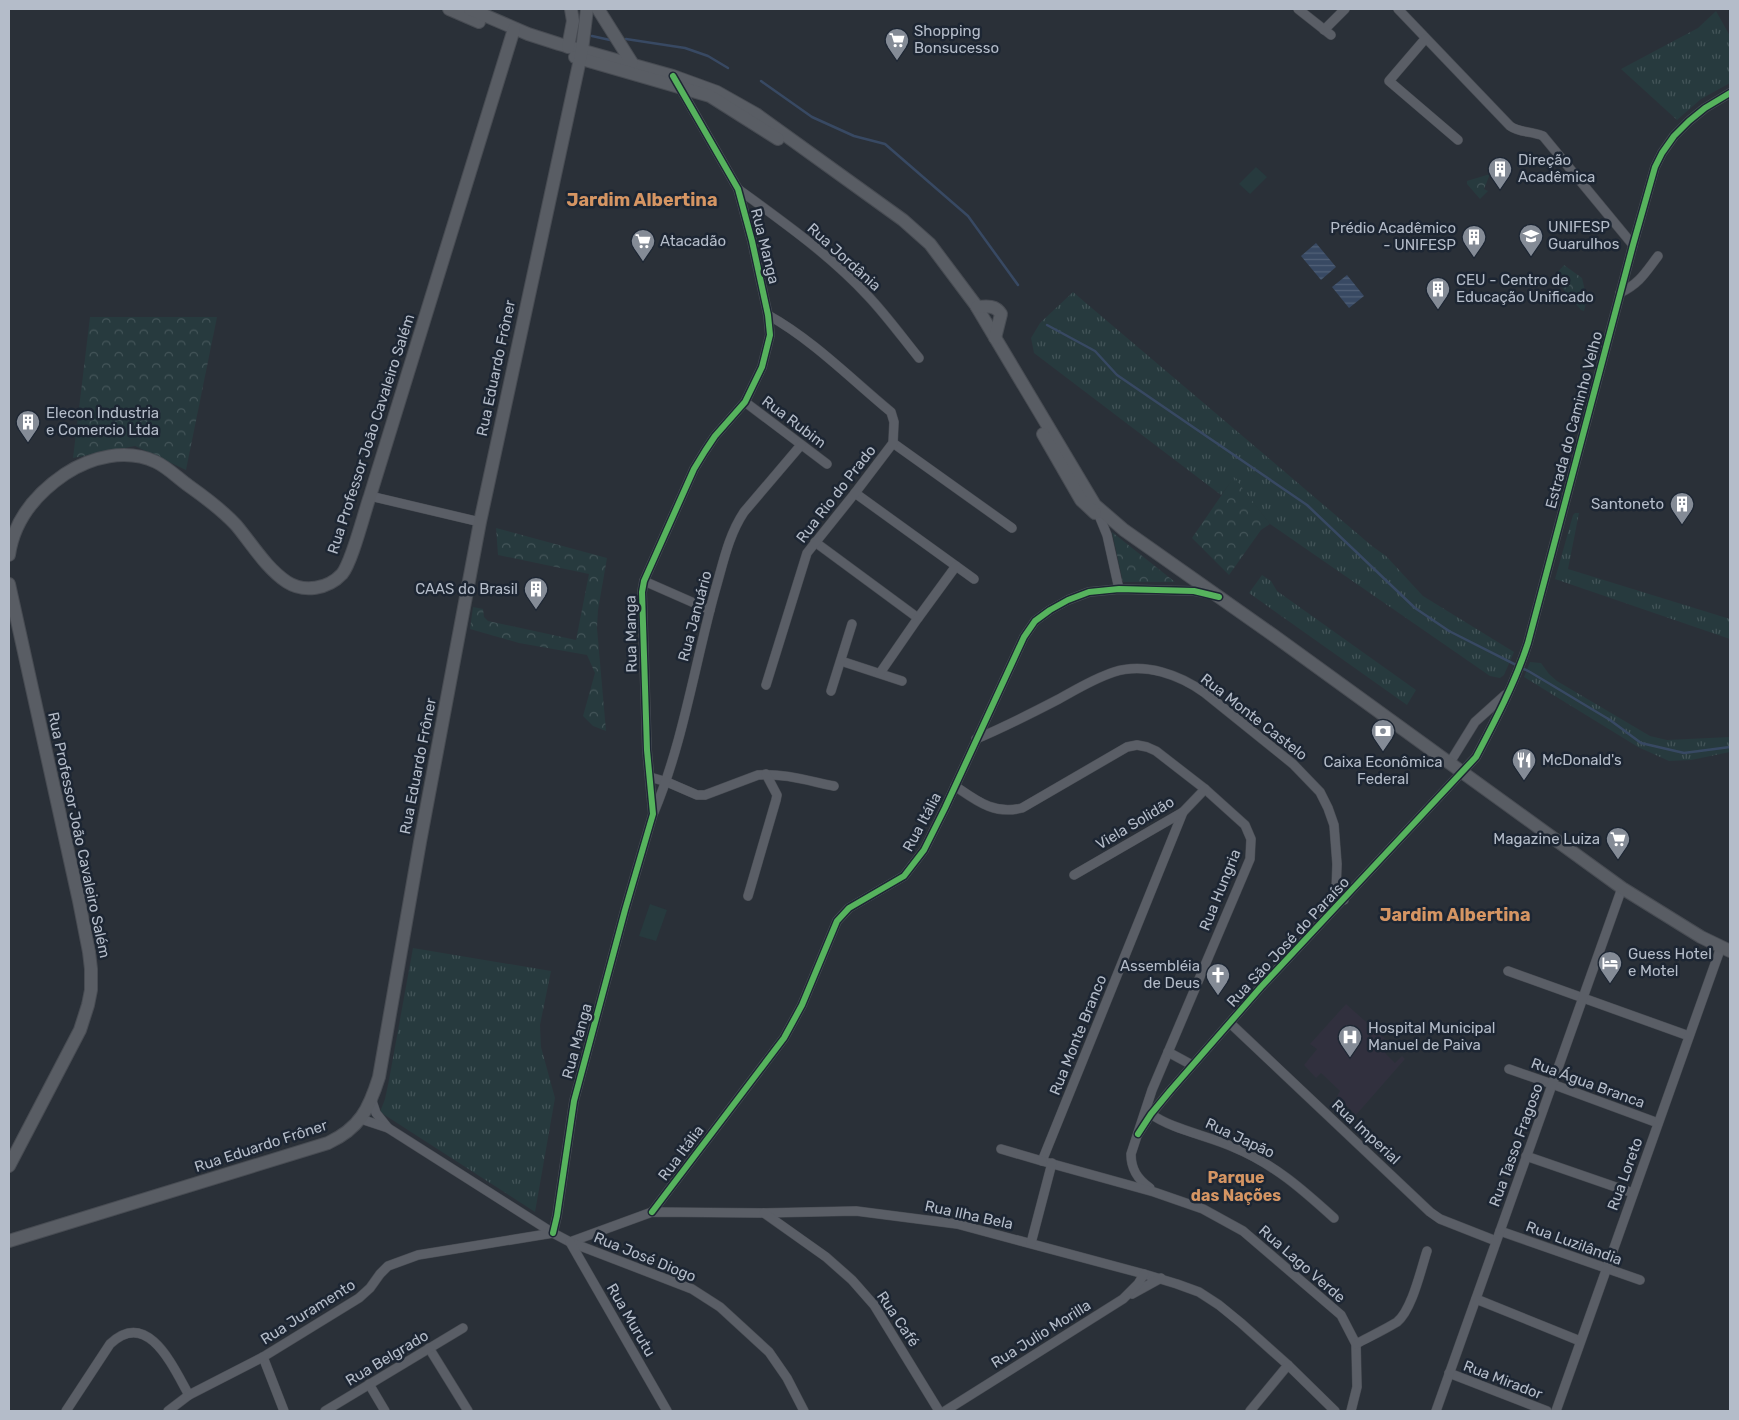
<svg xmlns="http://www.w3.org/2000/svg" width="1739" height="1420" font-family="Rubik,sans-serif">
	<style>
		.medical { fill: #31303e }
		.grass { fill: url(#grass-tufts) }
		.forest { fill: url(#forest-crowns) }
		.garden { fill: #273a3e }
		.water { fill: url(#water-rules) }
		.lines { fill: none; stroke-linecap: round; stroke-linejoin: round }
		.stream { stroke: #384963; stroke-width: 2.5 }
		.street-casing { stroke: #484c53; stroke-width: 10 }
		.secondary-casing { stroke: #484c53; stroke-width: 14 }
		.street { stroke: #5a5e66; stroke-width: 9 }
		.secondary { stroke: #595d64; stroke-width: 12 }
		.cycleway-casing { stroke: #1d2633; stroke-width: 9 }
		.cycleway { stroke: #56b35d; stroke-width: 6 }
		.labels { text-anchor: middle; stroke-width: 5; stroke-linejoin: round; paint-order: stroke }
		.poi-label { font-size: 15px; fill: #b4bcc9; stroke: #1d2633; text-anchor: start }
		.street-label { font-size: 15px; fill: #b4bcc9; stroke: #1d2633 }
		.neighbourhood-label { font-size: 16px; font-weight: bold; fill: #d59563; stroke: #1d2633 }
		.quarter-label { font-size: 18px; font-weight: bold; fill: #d59563; stroke: #1d2633 }
	</style>
	<defs>
		<pattern id="grass-tufts" width="24" height="20" patternUnits="userSpaceOnUse" patternTransform="scale(1.25)"><rect width="24" height="20" fill="#273a3e"/><path d="M3 7l-1-3M5 7V3M7 7l1-3M15 17l-1-3M17 17v-4M19 17l1-3" fill="none" stroke="#445559"/></pattern>
		<pattern id="forest-crowns" width="20" height="18" patternUnits="userSpaceOnUse" patternTransform="scale(1.25)"><rect width="20" height="18" fill="#273a3e"/><path d="M2 6a3 3 0 1 1 6 0M12 15a3 3 0 1 1 6 0" fill="none" stroke="#445559"/></pattern>
		<pattern id="water-rules" width="6" height="5" patternUnits="userSpaceOnUse" patternTransform="scale(1.25)"><rect width="6" height="5" fill="#384963"/><path d="M0 2.5h6" fill="none" stroke="#526178"/></pattern>
	</defs>
	<rect width="100%" height="100%" fill="#2a3038"/>
	<polygon class="medical" points="1346,1004 1392,1045 1385,1053 1395,1063 1402,1056 1405,1059 1356,1115 1337,1096 1340,1091 1321,1073 1316,1078 1304,1065 1317,1049 1310,1044"/>
	<g class="grass">
		<polygon points="1716,11 1730,36 1730,83 1701,99 1677,120 1621,69 1698,28"/>
		<polygon points="1073,292 1372,546 1386,556 1423,596 1514,652 1504,675 1500,678 1490,676 1270,524 1234,478 1221,495 1034,353 1031,338 1040,323"/>
		<polygon points="1575,513 1579,513 1568,569 1730,619 1730,639 1555,579 1573,515"/>
		<polygon points="1262,575 1271,581 1277,591 1416,690 1407,705 1249,593"/>
		<polygon points="1530,662 1541,663 1549,674 1557,681 1650,736 1667,740 1730,737 1730,752 1691,760 1669,761 1638,747 1524,677"/>
		<polygon points="413,948 551,971 540,1025 541,1047 555,1098 535,1212 380,1112 385,1099 389,1080"/>
	</g>
	<g class="forest">
		<polygon points="1490,174 1484,189 1488,191 1480,199 1467,184 1467,181"/>
		<polygon points="1564,265 1582,278 1587,299 1584,311 1581,310 1558,283 1558,277 1556,274"/>
		<polygon points="90,317 217,317 186,470 135,446 73,458"/>
		<polygon points="1234,477 1270,524 1261,530 1229,575 1192,538"/>
		<polygon points="496,528 607,558 598,610 597,628 606,731 593,726 583,716 595,673 587,655 519,643 470,629 473,607 483,609 484,617 488,621 576,640 589,574 498,555"/>
		<polygon points="1112,532 1175,582 1123,582"/>
	</g>
	<g class="garden">
		<polygon points="1256,167 1267,177 1250,194 1239,184"/>
		<polygon points="650,904 667,910 656,941 639,936"/>
	</g>
	<g class="water">
		<polygon points="1316,243 1336,267 1321,280 1301,256"/>
		<polygon points="1347,275 1364,296 1349,308 1332,287"/>
	</g>
	<g class="lines">
		<g class="stream">
			<polyline points="592,36 610,40"/>
			<polyline points="626,39 685,48 708,56 728,68"/>
			<polyline points="761,81 812,117 854,136 885,144 968,216 1018,285"/>
			<polyline points="1047,325 1095,351 1117,375 1307,505 1415,608 1449,631 1530,672 1610,720 1641,743 1684,753 1730,747"/>
		</g>
		<g class="street-casing">
			<g id="street">
				<polyline points="1298,9 1331,35"/>
				<path d="M 1398,9 L 1510,126 C 1520,133 1531,131 1543,136 L 1633,245"/>
				<polyline points="1324,30 1345,9"/>
				<polyline points="1425,39 1389,81 1458,140"/>
				<path d="M 738,189 C 783,222 829,254 868,296 C 886,315 902,337 919,358"/>
				<path d="M 1620,293 C 1640,283 1645,273 1658,256"/>
				<polyline points="745,402 827,464"/>
				<polyline points="893,443 1012,528"/>
				<polyline points="855,493 974,579"/>
				<polyline points="370,496 480,522"/>
				<polyline points="1096,508 1107,535 1119,589"/>
				<polyline points="815,542 918,618"/>
				<polyline points="644,581 710,610"/>
				<polyline points="841,661 902,681"/>
				<polyline points="880,673 918,618 956,566"/>
				<path d="M 766,685 L 807,553 L 855,493 L 893,443 L 894,422 L 891,412 C 851,379 813,340 768,315"/>
				<polyline points="831,691 852,624"/>
				<path d="M 976,739 C 1005,727 1032,713 1059,699 C 1077,689 1095,678 1114,672 C 1145,662 1180,675 1205,693 L 1293,764 L 1320,792 L 1328,808 L 1334,825 L 1337,864 L 1336,892 L 1344,900"/>
				<polyline points="1449,764 1475,722 1505,695"/>
				<path d="M 650,777 L 667,782 L 697,795 L 705,795 L 758,775 C 784,773 809,781 834,786"/>
				<path d="M 955,786 C 977,801 994,815 1022,808 L 1127,747 L 1137,745 L 1147,747 L 1156,751 L 1205,789 L 1245,825 L 1251,839 L 1250,859 L 1152,1090 L 1131,1154 C 1131,1169 1137,1179 1150,1188"/>
				<path d="M 654,812 C 683,743 695,663 715,591 C 723,564 728,536 744,512 L 801,445"/>
				<polyline points="1183,812 1042,1161 1154,1192 1203,1209 1243,1231 1341,1315 1356,1344 1357,1387 1351,1411"/>
				<polyline points="1074,875 1183,812 1205,789"/>
				<polyline points="748,896 776,800 777,795 766,774"/>
				<polyline points="1508,971 1689,1036"/>
				<polyline points="1230,1023 1430,1212 1440,1219 1496,1241"/>
				<polyline points="1168,1052 1192,1065"/>
				<polyline points="1509,1069 1552,1084 1658,1123"/>
				<polyline points="372,1101 376,1113 388,1128"/>
				<path d="M 1151,1114 C 1171,1129 1209,1136 1233,1147 C 1274,1164 1302,1189 1334,1218"/>
				<polyline points="361,1119 388,1128 553,1233 570,1242 652,1212 764,1213 856,1211 957,1224 1144,1274 1177,1284 1199,1292 1219,1305 1241,1323 1288,1365 1335,1411"/>
				<path d="M 1138,1134 L 1151,1114 L 1170,1091 L 1261,987 L 1476,757 C 1495,721 1515,683 1528,643 L 1633,245 L 1655,167 L 1662,153 L 1674,136 L 1689,121 L 1705,108 L 1730,93"/>
				<polyline points="1001,1149 1042,1161"/>
				<polyline points="1526,1156 1633,1193"/>
				<polyline points="652,1212 784,1038 802,1005 837,921 849,908 904,876 924,850 945,808 1024,637 1035,621 1050,610 1068,600 1089,592 1119,589 1194,591 1214,595"/>
				<polyline points="764,1213 826,1257 852,1280 874,1305 939,1411"/>
				<polyline points="1500,1231 1640,1280"/>
				<polyline points="553,1233 557,1216 574,1101 625,910 653,814 647,750 642,592 644,581 694,469 705,451 715,436 745,402 762,367 770,335 768,315 752,241 738,189 679,86"/>
				<polyline points="570,1242 692,1289 720,1307 769,1352 787,1378 804,1411"/>
				<polyline points="570,1242 667,1411"/>
				<polyline points="1031,1243 1052,1163"/>
				<polyline points="1132,1294 1161,1278"/>
				<polyline points="1476,1299 1580,1341"/>
				<path d="M 1356,1344 C 1369,1337 1384,1330 1397,1322 C 1412,1310 1421,1269 1427,1251"/>
				<polyline points="429,1348 468,1411"/>
				<polyline points="263,1357 284,1411"/>
				<polyline points="1449,1373 1547,1411"/>
				<polyline points="369,1384 385,1411"/>
				<path d="M 66,1411 L 110,1344 C 148,1308 173,1367 189,1395"/>
				<polyline points="168,1411 189,1395 263,1357 359,1298 370,1288 380,1274 388,1266 418,1255 553,1233"/>
				<polyline points="325,1411 463,1328"/>
				<polyline points="945,1411 1123,1299 1138,1284 1144,1274"/>
				<polyline points="1250,1411 1288,1365"/>
				<polyline points="1436,1411 1622,888"/>
				<polyline points="1556,1411 1721,947"/>
			</g>
		</g>
		<g class="secondary-casing">
			<g id="secondary">
				<polyline points="449,9 479,22"/>
				<polyline points="470,9 528,34 559,44 673,76 717,92 756,114 903,220 930,244 975,304 1095,505 1124,530 1273,635 1622,888 1701,937 1730,951"/>
				<polyline points="598,9 632,63"/>
				<polyline points="568,47 573,21 571,9"/>
				<polyline points="575,57 710,96 778,139"/>
				<path d="M 977,307 C 987,306 996,305 1001,314 L 995,338"/>
				<polyline points="1043,434 1081,500 1095,513"/>
				<path d="M 9,555 C 14,520 37,493 65,474 C 91,457 126,448 156,462 C 167,467 179,479 189,486 C 206,498 222,510 236,525 C 252,544 266,568 287,582 C 304,593 328,589 342,574 C 352,562 364,513 370,496 L 514,29"/>
				<polyline points="9,584 79,901 89,952 91,969 91,990 88,1005 80,1030 9,1166"/>
				<path d="M 9,1241 L 328,1143 C 360,1128 369,1109 379,1077 L 420,842 L 480,522 L 582,50 L 587,9"/>
			</g>
		</g>
		<use href="#street" class="street"/>
		<use href="#secondary" class="secondary"/>
		<g class="cycleway-casing">
			<g id="cycleway">
				<path d="M 1138,1134 L 1151,1114 L 1170,1091 L 1261,987 L 1476,757 C 1495,721 1515,683 1528,643 L 1633,245 L 1655,167 L 1662,153 L 1674,136 L 1689,121 L 1705,108 L 1730,93"/>
				<polyline points="652,1212 784,1038 802,1005 837,921 849,908 904,876 924,850 945,808 1024,637 1035,621 1050,610 1068,600 1089,592 1119,589 1194,591 1219,597"/>
				<polyline points="553,1233 557,1216 574,1101 625,910 653,814 647,750 642,592 644,581 694,469 705,451 715,436 745,402 762,367 770,335 768,315 752,241 738,189 673,76"/>
			</g>
		</g>
		<use href="#cycleway" class="cycleway"/>
	</g>
	<defs>
		<g id="supermarket-pin" transform="scale(1.25)"><path d="M0 17L-7.5 6A9.5 9.5 0 1 1 7.5 6Z" fill="#848b96" stroke="#1d2633"/><path d="M-6-5.5h2.5l.6 2H6L4.5 2H-2.5L-4.4-4H-6ZM-1.5 3.2a1.3 1.3 0 1 0 .1 0ZM3 3.2a1.3 1.3 0 1 0 .1 0Z" fill="#fff"/></g>
		<g id="building-pin" transform="scale(1.25)"><path d="M0 17L-7.5 6A9.5 9.5 0 1 1 7.5 6Z" fill="#848b96" stroke="#1d2633"/><path d="M-4-6H4V6H1V3H-1V6H-4ZM-2.5-4.3h1.7v1.8h-1.7ZM.8-4.3h1.7v1.8H.8ZM-2.5-1h1.7V.8h-1.7ZM.8-1h1.7V.8H.8Z" fill="#fff"/></g>
		<g id="university-pin" transform="scale(1.25)"><path d="M0 17L-7.5 6A9.5 9.5 0 1 1 7.5 6Z" fill="#848b96" stroke="#1d2633"/><path d="M0-5L7-2L0 1L-7-2ZM-4 1L0 2.5L4 1V4Q0 6-4 4Z" fill="#fff"/></g>
		<g id="bank-pin" transform="scale(1.25)"><path d="M0 17L-7.5 6A9.5 9.5 0 1 1 7.5 6Z" fill="#848b96" stroke="#1d2633"/><path d="M-6-4H6V4H-6ZM0-2.3a2.3 2.3 0 1 0 0 4.6a2.3 2.3 0 1 0 0-4.6Z" fill="#fff"/></g>
		<g id="restaurant-pin" transform="scale(1.25)"><path d="M0 17L-7.5 6A9.5 9.5 0 1 1 7.5 6Z" fill="#848b96" stroke="#1d2633"/><path d="M-5-6h1v4h1v-4h1v4h1v-4h1v5L-1.5 .5V6h-2V.5L-5-1ZM5-6V6H3V1.5H1.5Q1.5-4 5-6Z" fill="#fff"/></g>
		<g id="hotel-pin" transform="scale(1.25)"><path d="M0 17L-7.5 6A9.5 9.5 0 1 1 7.5 6Z" fill="#848b96" stroke="#1d2633"/><path d="M-6-4.5h1.5V1H6V5H4.5V3h-9V5H-6ZM-4 0a1.8 1.8 0 1 1 3.6 0ZM.5 0V-2.5h3Q6-2.5 6 0Z" fill="#fff"/></g>
		<g id="church-pin" transform="scale(1.25)"><path d="M0 17L-7.5 6A9.5 9.5 0 1 1 7.5 6Z" fill="#848b96" stroke="#1d2633"/><path d="M-1.2-6h2.4v3.5h3.3v2.4h-3.3V6h-2.4V-.1h-3.3v-2.4h3.3Z" fill="#fff"/></g>
		<g id="hospital-pin" transform="scale(1.25)"><path d="M0 17L-7.5 6A9.5 9.5 0 1 1 7.5 6Z" fill="#848b96" stroke="#1d2633"/><path d="M-5-5h3v3.5h4V-5h3V5h-3V1.5h-4V5h-3Z" fill="#fff"/></g>
	</defs>
	<g fill-rule="evenodd">
		<use href="#supermarket-pin" x="897" y="40"/>
		<use href="#building-pin" x="1500" y="169"/>
		<use href="#university-pin" x="1531" y="236"/>
		<use href="#building-pin" x="1474" y="237"/>
		<use href="#supermarket-pin" x="643" y="241"/>
		<use href="#building-pin" x="1438" y="289"/>
		<use href="#building-pin" x="28" y="422"/>
		<use href="#building-pin" x="1682" y="504"/>
		<use href="#building-pin" x="536" y="589"/>
		<use href="#bank-pin" x="1383" y="731"/>
		<use href="#restaurant-pin" x="1524" y="760"/>
		<use href="#supermarket-pin" x="1618" y="839"/>
		<use href="#hotel-pin" x="1610" y="963"/>
		<use href="#church-pin" x="1218" y="975"/>
		<use href="#hospital-pin" x="1350" y="1037"/>
	</g>
	<g class="labels">
		<g class="poi-label">
			<text x="914" y="36">Shopping<tspan x="914" dy="17">Bonsucesso</tspan></text>
			<text x="1518" y="165">Direção<tspan x="1518" dy="17">Acadêmica</tspan></text>
			<text x="1548" y="232">UNIFESP<tspan x="1548" dy="17">Guarulhos</tspan></text>
			<text x="1456" y="233" text-anchor="end">Prédio Acadêmico<tspan x="1456" dy="17">- UNIFESP</tspan></text>
			<text x="660" y="246">Atacadão</text>
			<text x="1456" y="285">CEU - Centro de<tspan x="1456" dy="17">Educação Unificado</tspan></text>
			<text x="46" y="418">Elecon Industria<tspan x="46" dy="17">e Comercio Ltda</tspan></text>
			<text x="1664" y="509" text-anchor="end">Santoneto</text>
			<text x="518" y="594" text-anchor="end">CAAS do Brasil</text>
			<text x="1542" y="765">McDonald's</text>
			<text x="1383" y="767" text-anchor="middle">Caixa Econômica<tspan x="1383" dy="17">Federal</tspan></text>
			<text x="1600" y="844" text-anchor="end">Magazine Luiza</text>
			<text x="1628" y="959">Guess Hotel<tspan x="1628" dy="17">e Motel</tspan></text>
			<text x="1200" y="971" text-anchor="end">Assembléia<tspan x="1200" dy="17">de Deus</tspan></text>
			<text x="1368" y="1033">Hospital Municipal<tspan x="1368" dy="17">Manuel de Paiva</tspan></text>
		</g>
		<g class="street-label">
			<text transform="translate(765 246) rotate(76)" y="5">Rua Manga</text>
			<text transform="translate(844 257) rotate(42)" y="5">Rua Jordânia</text>
			<text transform="translate(496 368) rotate(-78)" y="5">Rua Eduardo Frôner</text>
			<text transform="translate(1574 420) rotate(-75)" y="5">Estrada do Caminho Velho</text>
			<text transform="translate(794 422) rotate(37)" y="5">Rua Rubim</text>
			<text transform="translate(371 434) rotate(-72)" y="5">Rua Professor João Cavaleiro Salém</text>
			<text transform="translate(836 494) rotate(-52)" y="5">Rua Rio do Prado</text>
			<text transform="translate(695 616) rotate(-75)" y="5">Rua Januário</text>
			<text transform="translate(631 634) rotate(-91)" y="5">Rua Manga</text>
			<text transform="translate(1254 717) rotate(38)" y="5">Rua Monte Castelo</text>
			<text transform="translate(418 766) rotate(-79)" y="5">Rua Eduardo Frôner</text>
			<text transform="translate(922 822) rotate(-62)" y="5">Rua Itália</text>
			<text transform="translate(1135 823) rotate(-31)" y="5">Viela Solidão</text>
			<text transform="translate(79 835) rotate(78)" y="5">Rua Professor João Cavaleiro Salém</text>
			<text transform="translate(1220 890) rotate(-68)" y="5">Rua Hungria</text>
			<text transform="translate(1288 942) rotate(-47)" y="5">Rua São José do Paraíso</text>
			<text transform="translate(1078 1035) rotate(-68)" y="5">Rua Monte Branco</text>
			<text transform="translate(577 1041) rotate(-75)" y="5">Rua Manga</text>
			<text transform="translate(1588 1083) rotate(20)" y="5">Rua Água Branca</text>
			<text transform="translate(1366 1132) rotate(43)" y="5">Rua Imperial</text>
			<text transform="translate(1240 1138) rotate(25)" y="5">Rua Japão</text>
			<text transform="translate(1516 1145) rotate(-70)" y="5">Rua Tasso Fragoso</text>
			<text transform="translate(261 1146) rotate(-18)" y="5">Rua Eduardo Frôner</text>
			<text transform="translate(681 1153) rotate(-53)" y="5">Rua Itália</text>
			<text transform="translate(1625 1174) rotate(-70)" y="5">Rua Loreto</text>
			<text transform="translate(969 1215) rotate(12)" y="5">Rua Ilha Bela</text>
			<text transform="translate(1574 1243) rotate(20)" y="5">Rua Luzilândia</text>
			<text transform="translate(645 1257) rotate(22)" y="5">Rua José Diogo</text>
			<text transform="translate(1302 1264) rotate(41)" y="5">Rua Lago Verde</text>
			<text transform="translate(308 1312) rotate(-32)" y="5">Rua Juramento</text>
			<text transform="translate(898 1319) rotate(56)" y="5">Rua Café</text>
			<text transform="translate(631 1320) rotate(60)" y="5">Rua Murutu</text>
			<text transform="translate(1041 1334) rotate(-32)" y="5">Rua Julio Morilla</text>
			<text transform="translate(387 1358) rotate(-31)" y="5">Rua Belgrado</text>
			<text transform="translate(1503 1380) rotate(21)" y="5">Rua Mirador</text>
		</g>
		<g class="neighbourhood-label">
			<text x="1236" y="1183">Parque<tspan x="1236" dy="18">das Nações</tspan></text>
		</g>
		<g class="quarter-label">
			<text x="642" y="206">Jardim Albertina</text>
			<text x="1455" y="921">Jardim Albertina</text>
		</g>
	</g>
	<rect width="1739" height="1420" fill="none" stroke="#b4bcc9" stroke-width="20"/>
</svg>
